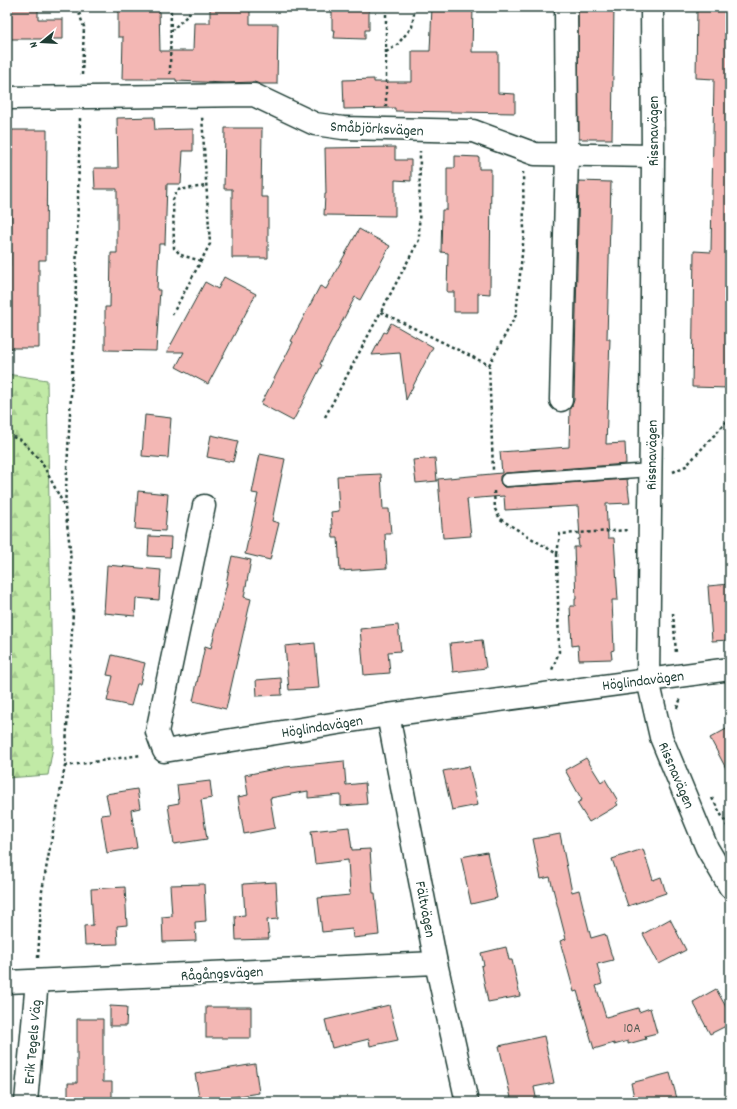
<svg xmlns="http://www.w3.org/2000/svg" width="737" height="1109" font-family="Dekko,sans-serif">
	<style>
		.forest { fill: url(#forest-firs); stroke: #70946d }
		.building { fill: #f3b7b4; stroke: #1f3d34 }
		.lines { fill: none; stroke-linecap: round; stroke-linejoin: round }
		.lane-casing { stroke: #1f3d34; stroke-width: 15 }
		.street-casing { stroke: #1f3d34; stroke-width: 25 }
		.path { stroke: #1f3d34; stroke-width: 2.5; stroke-dasharray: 3 3; stroke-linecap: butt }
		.lane { stroke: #fff; stroke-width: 12 }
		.street { stroke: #fff; stroke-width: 22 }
		.labels { text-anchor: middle; stroke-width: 4; stroke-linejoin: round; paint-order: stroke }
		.number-label { font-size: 13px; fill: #545c54 }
		.street-label { font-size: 15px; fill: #1f3d34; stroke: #fff }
	</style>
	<defs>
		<pattern id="forest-firs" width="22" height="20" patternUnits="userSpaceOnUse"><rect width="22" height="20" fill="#c1eaa6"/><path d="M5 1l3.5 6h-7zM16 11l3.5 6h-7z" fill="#a5ca90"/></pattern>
	</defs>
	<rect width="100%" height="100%" fill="#fff"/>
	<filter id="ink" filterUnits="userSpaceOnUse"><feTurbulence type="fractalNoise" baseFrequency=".025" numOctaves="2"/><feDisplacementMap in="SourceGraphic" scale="8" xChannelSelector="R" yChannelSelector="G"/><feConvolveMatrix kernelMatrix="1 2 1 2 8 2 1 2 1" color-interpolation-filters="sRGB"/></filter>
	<g filter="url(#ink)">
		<polygon class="forest" points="7,374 47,380 53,747 48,775 7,778"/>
		<g class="building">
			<polygon points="7,7 38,7 38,19 63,19 63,39 7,39"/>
			<polygon points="118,7 159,7 160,51 193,51 194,23 210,23 210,7 250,7 250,24 278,24 277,84 260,84 254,82 226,83 176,81 176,79 122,79 123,37 118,37"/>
			<polygon points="332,7 369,7 369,30 365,30 365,39 334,38 335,30 332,30"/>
			<polygon points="432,7 473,7 472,52 498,52 498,93 515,94 515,113 395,111 395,108 344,109 343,80 374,79 374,82 412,82 412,51 430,51"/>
			<polygon points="578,7 614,7 612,139 579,139"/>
			<polygon points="697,7 730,7 729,388 692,387 694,251 711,252 714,79 696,78"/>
			<polygon points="154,117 155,130 193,129 193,151 183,151 181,184 167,184 165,244 159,244 157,290 160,290 156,351 105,350 105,307 110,307 111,253 117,253 117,189 95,189 94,168 118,168 117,118"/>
			<polygon points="225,128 262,128 261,197 268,197 268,258 232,258 232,189 224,189"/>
			<polygon points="12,130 47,130 46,260 39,260 39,348 7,348 7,267 10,267"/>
			<polygon points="395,147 395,160 411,160 411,181 395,180 395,216 324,215 325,194 326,194 325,148"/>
			<polygon points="455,156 479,157 479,169 491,169 490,294 478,293 478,312 454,312 454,292 447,292 448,253 441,252 442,210 447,210 447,168 455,168"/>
			<polygon points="579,181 611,182 607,339 610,339 606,444 625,443 626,464 506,473 503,474 500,476 500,480 501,484 504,487 508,487 627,479 630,503 606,504 608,538 614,538 618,600 612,600 614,650 611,651 612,659 579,660 578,645 572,646 570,606 575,606 575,599 576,599 574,547 579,547 578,539 580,539 578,506 505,510 504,496 467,499 471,536 443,538 438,479 502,473 500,452 569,447 570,408 572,406 574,400"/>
			<polygon points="359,229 390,246 360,300 355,297 320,364 322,365 293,421 261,404 293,342 291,341 320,286 326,289"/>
			<polygon points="224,277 256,294 208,384 176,367 184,352 167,352 205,282 218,289"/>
			<polygon points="391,323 433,347 406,400 400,353 372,355 384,332 386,333"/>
			<polygon points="145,415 171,418 168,458 142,456"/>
			<polygon points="211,435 238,441 233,462 207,457"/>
			<polygon points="260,454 285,459 272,521 279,523 270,560 245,554 258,494 252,493"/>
			<polygon points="435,458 437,481 416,483 413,460"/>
			<polygon points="381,474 383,509 389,509 391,534 385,534 387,568 340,571 338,538 333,538 331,512 339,511 337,476"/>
			<polygon points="138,491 168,494 165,531 135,529"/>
			<polygon points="149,536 171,537 170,557 148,556"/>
			<polygon points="232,556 251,560 244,597 251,599 226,709 193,701 205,646 211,648 227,583 226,583"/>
			<polygon points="107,565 161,570 159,600 136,598 135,616 104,613"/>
			<polygon points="730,584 730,640 712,641 708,586"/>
			<polygon points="398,625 401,651 388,652 390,673 364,675 360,629"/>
			<polygon points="482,640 486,668 453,672 450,643"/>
			<polygon points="315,643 319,688 289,690 285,646"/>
			<polygon points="112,655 145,663 140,684 137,684 131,706 107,701 113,676 107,675"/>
			<polygon points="281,678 282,695 257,696 256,680"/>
			<polygon points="730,727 730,776 710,738"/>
			<polygon points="586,758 601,782 605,779 618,801 616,802 618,805 589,822 577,803 582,800 565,770"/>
			<polygon points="344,761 346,785 365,783 367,804 341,806 341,795 308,798 308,791 270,798 275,828 244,834 238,797 248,795 245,775 285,767"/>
			<polygon points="469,766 478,805 452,810 443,771"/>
			<polygon points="210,781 212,798 201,800 207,839 174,844 168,805 179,803 177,785"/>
			<polygon points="137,789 140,808 131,810 137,848 107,853 101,815 110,814 106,794"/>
			<polygon points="349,827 352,850 370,849 373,893 375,893 379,935 353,938 352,929 322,932 318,898 350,895 348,860 315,864 311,831"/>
			<polygon points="560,834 572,892 579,890 591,938 605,934 613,960 597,964 602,984 596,986 606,1017 638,1008 639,1012 650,1008 657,1033 645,1036 646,1039 628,1044 628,1041 614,1045 614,1043 594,1049 577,991 574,992 560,941 566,939 550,877 541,879 533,839"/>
			<polygon points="643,849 653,880 661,877 666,893 628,906 612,859"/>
			<polygon points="487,852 497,898 471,904 461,857"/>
			<polygon points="276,882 278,919 267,920 269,939 236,940 235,916 245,915 243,884"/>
			<polygon points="204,884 206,921 195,922 196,941 163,942 162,917 172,916 170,885"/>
			<polygon points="125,887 127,925 117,926 118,944 85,945 84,926 93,925 91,889"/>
			<polygon points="670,919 686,950 659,964 643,934"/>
			<polygon points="506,947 509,960 512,960 520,996 488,1002 481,966 484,965 481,953"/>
			<polygon points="716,989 730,1014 730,1024 710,1034 693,1002"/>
			<polygon points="389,1005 398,1040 370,1046 369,1039 332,1048 325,1020"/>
			<polygon points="110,1006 127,1007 126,1026 110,1026"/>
			<rect x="206" y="1007" width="45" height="31"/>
			<polygon points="77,1019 103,1019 103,1082 112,1082 112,1102 68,1102 68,1083 77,1083"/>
			<polygon points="544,1036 554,1083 534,1087 537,1102 512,1102 499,1046"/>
			<polygon points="255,1064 259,1093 200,1102 195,1074"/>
			<polygon points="670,1073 678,1102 635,1102 631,1083"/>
		</g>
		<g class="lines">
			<g class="lane-casing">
				<polyline id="lane" points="507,480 651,470"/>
			</g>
			<g class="street-casing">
				<g id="street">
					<polyline points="652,7 653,156 651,425 648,680 661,737 707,848 730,887"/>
					<polyline points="7,98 254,95 315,124 343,128 473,131 535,154 653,156"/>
					<polyline points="561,400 567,154 566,7"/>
					<polyline points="204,506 157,732 164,751 388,715 648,680 730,669"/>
					<polyline points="388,715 436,963 467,1102"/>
					<polyline points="7,982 436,963"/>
					<polyline points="26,1102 37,981"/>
				</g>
			</g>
			<g class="path">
				<polyline points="78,7 80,16 84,27 82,75"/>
				<polyline points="171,31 189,14 191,7"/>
				<polyline points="386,52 396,46 412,27 415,7"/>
				<polyline points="170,74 171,7"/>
				<polyline points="386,107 386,7"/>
				<polyline points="201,261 181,255 174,248 173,200 177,190 206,186"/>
				<polyline points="381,312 489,365 493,470"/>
				<polyline points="172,315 210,244 202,116"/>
				<polyline points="489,365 516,315 524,234 523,172"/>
				<polyline points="325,417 419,240 420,151"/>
				<polyline points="7,435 21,440 41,461 65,507"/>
				<polyline points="673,472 686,466 730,418"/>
				<polyline points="494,491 495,509 500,519 557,554 559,652 552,670"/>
				<polyline points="557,554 560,534 629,530"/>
				<polyline points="673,613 676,653"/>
				<polyline points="677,708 681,698"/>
				<polyline points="65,766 141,755"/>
				<polyline points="712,798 730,831"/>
				<polyline points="38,958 42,891 65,766 73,611 70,548 65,507 75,319 80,118"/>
			</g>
			<use href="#lane" class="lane"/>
			<use href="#street" class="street"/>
		</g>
	</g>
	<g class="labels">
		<g class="number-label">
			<text x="632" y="1032">10A</text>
		</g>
		<g class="street-label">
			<text transform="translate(377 128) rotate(3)" y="5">Småbjörksvägen</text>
			<text transform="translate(653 131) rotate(-90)" y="5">Rissnavägen</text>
			<text transform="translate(651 455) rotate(-89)" y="5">Rissnavägen</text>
			<text transform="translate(643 680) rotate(-7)" y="5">Höglindavägen</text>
			<text transform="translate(322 726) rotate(-9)" y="5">Höglindavägen</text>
			<text transform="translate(677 775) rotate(67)" y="5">Rissnavägen</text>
			<text transform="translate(426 909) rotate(79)" y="5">Fältvägen</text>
			<text transform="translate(222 973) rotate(-3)" y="5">Rågångsvägen</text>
			<text transform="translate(32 1042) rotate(-85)" y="5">Erik Tegels Väg</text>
		</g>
	</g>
	<rect width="737" height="1109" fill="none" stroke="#fff" stroke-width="24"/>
	<rect x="12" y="12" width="713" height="1085" fill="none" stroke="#1f3d34" stroke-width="1.5" filter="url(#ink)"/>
	<g transform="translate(42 42) rotate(252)" stroke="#ffffff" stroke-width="3" paint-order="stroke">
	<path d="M0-3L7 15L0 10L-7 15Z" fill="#1f3d34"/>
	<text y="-6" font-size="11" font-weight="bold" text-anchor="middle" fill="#1f3d34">N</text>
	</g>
</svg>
